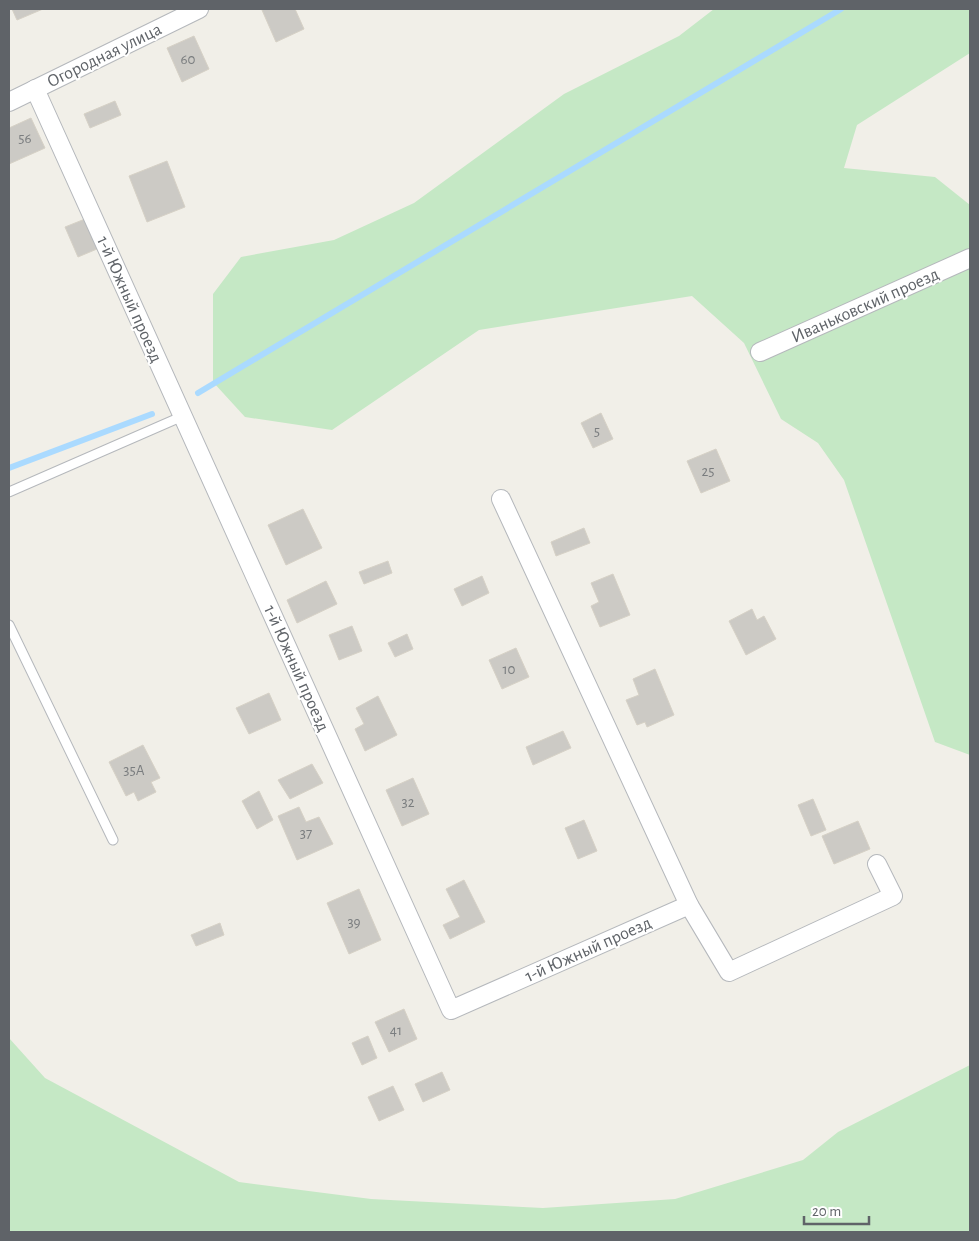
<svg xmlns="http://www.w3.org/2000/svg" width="979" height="1241" font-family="'Alegreya Sans',sans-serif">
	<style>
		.green { fill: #c5e8c5 }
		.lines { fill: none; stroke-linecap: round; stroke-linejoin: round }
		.stream { stroke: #aadaff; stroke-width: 6 }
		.building { fill: #cccac5; stroke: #d6d1c6 }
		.lane-casing { stroke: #b5b8bc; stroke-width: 11 }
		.street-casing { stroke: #b5b8bc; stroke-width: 20 }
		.lane { stroke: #fff; stroke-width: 9 }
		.street { stroke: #fff; stroke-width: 18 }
		.labels { text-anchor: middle; stroke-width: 4; stroke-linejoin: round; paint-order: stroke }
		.number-label { font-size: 15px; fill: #7a7d7f }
		.street-label { font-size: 18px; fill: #5f6368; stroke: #fff }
	</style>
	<rect width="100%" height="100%" fill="#f1efe8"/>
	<g class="green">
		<polygon points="714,9 970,9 970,53 857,125 844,168 935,177 970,205 970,755 935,742 844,480 818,443 781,419 744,343 692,296 479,330 332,430 245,417 213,382 213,294 241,257 334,240 414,203 564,94 679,36"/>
		<polygon points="9,1038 45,1078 239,1182 371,1199 543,1208 675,1199 803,1160 838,1132 970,1065 970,1232 9,1232"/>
	</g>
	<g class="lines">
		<g class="stream">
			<polyline points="198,393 841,9"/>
			<polyline points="9,468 152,414"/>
		</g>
	</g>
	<g class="building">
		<polygon points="12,9 43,9 17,20"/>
		<polygon points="264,9 295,9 304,29 276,42 262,10"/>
		<polygon points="194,36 209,69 182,82 167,48"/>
		<polygon points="115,101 121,115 90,128 84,114"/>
		<polygon points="31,118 45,148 9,164 9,128"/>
		<polygon points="167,161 185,207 147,222 129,176"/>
		<polygon points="85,219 97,249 78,257 65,227"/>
		<polygon points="601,413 613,439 593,448 581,423"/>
		<polygon points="716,449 730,481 701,493 687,461"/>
		<polygon points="303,509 322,548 286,565 268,525"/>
		<polygon points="584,528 590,543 556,556 551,542"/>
		<polygon points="388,561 392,573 364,584 359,572"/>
		<polygon points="613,574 630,615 600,627 591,606 599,602 591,583"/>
		<polygon points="482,576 489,593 462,606 454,589"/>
		<polygon points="326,581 337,604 297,623 287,600"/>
		<polygon points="752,609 757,620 764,616 776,639 746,655 729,621"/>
		<polygon points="352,626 362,651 339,660 329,635"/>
		<polygon points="407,634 413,649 395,657 388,643"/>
		<polygon points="516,648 529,677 502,689 489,660"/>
		<polygon points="655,669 674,715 647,727 645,722 637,725 626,700 639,695 633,679"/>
		<polygon points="269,693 281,720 249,734 236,708"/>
		<polygon points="378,696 397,735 365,751 355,729 364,724 356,708"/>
		<polygon points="563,731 571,748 533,765 526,747"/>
		<polygon points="143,745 160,778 151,782 156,792 138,801 134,792 126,796 109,762"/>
		<polygon points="312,764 323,783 290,799 278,780"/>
		<polygon points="413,778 429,814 402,826 386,790"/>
		<polygon points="259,791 273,820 257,829 242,801"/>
		<polygon points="813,799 826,830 811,836 798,805"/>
		<polygon points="299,807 306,822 319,817 333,844 297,860 278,816"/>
		<polygon points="584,820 597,851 578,859 565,828"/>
		<polygon points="858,821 870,849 834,864 822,836"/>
		<polygon points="464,880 485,922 450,939 443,925 460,917 446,889"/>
		<polygon points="359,889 381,940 349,954 327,903"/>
		<polygon points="220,923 224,935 196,946 191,935"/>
		<polygon points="404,1009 417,1039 389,1052 375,1022"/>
		<polygon points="368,1036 377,1058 362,1065 352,1043"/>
		<polygon points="442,1072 450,1090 423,1102 415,1084"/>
		<polygon points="393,1086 404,1110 379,1121 368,1097"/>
	</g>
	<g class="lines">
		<g class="lane-casing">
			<g id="lane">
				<polyline points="9,492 183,416"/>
				<polyline points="9,625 113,840"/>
			</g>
		</g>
		<g class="street-casing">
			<g id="street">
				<polyline points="35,89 451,1010 689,905"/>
				<polyline points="9,102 199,9"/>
				<polyline points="760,352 970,258"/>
				<polyline points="501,499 689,905 729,972 893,896 877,864"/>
			</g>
		</g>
		<use href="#lane" class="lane"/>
		<use href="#street" class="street"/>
	</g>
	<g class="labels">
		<g class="number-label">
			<text x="188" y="64">60</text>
			<text x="25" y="143">56</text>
			<text x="597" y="436">5</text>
			<text x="708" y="476">25</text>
			<text x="509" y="674">10</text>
			<text x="134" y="775">35А</text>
			<text x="408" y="807">32</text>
			<text x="306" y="838">37</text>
			<text x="354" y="927">39</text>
			<text x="396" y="1035">41</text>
		</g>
		<g class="street-label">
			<text transform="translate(104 55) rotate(-26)" y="6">Огородная улица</text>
			<text transform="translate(130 299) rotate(66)" y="6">1-й Южный проезд</text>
			<text transform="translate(865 305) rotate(-24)" y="6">Иваньковский проезд</text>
			<text transform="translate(297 668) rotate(66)" y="6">1-й Южный проезд</text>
			<text transform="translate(588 949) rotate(-24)" y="6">1-й Южный проезд</text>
		</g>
	</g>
	<rect width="979" height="1241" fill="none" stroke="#5f6368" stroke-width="20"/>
	<path d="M804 1216v8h65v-8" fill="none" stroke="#5f6368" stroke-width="2.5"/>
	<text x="812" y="1216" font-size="15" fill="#5f6368" stroke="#ffffff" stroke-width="4" paint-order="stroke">20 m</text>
</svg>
